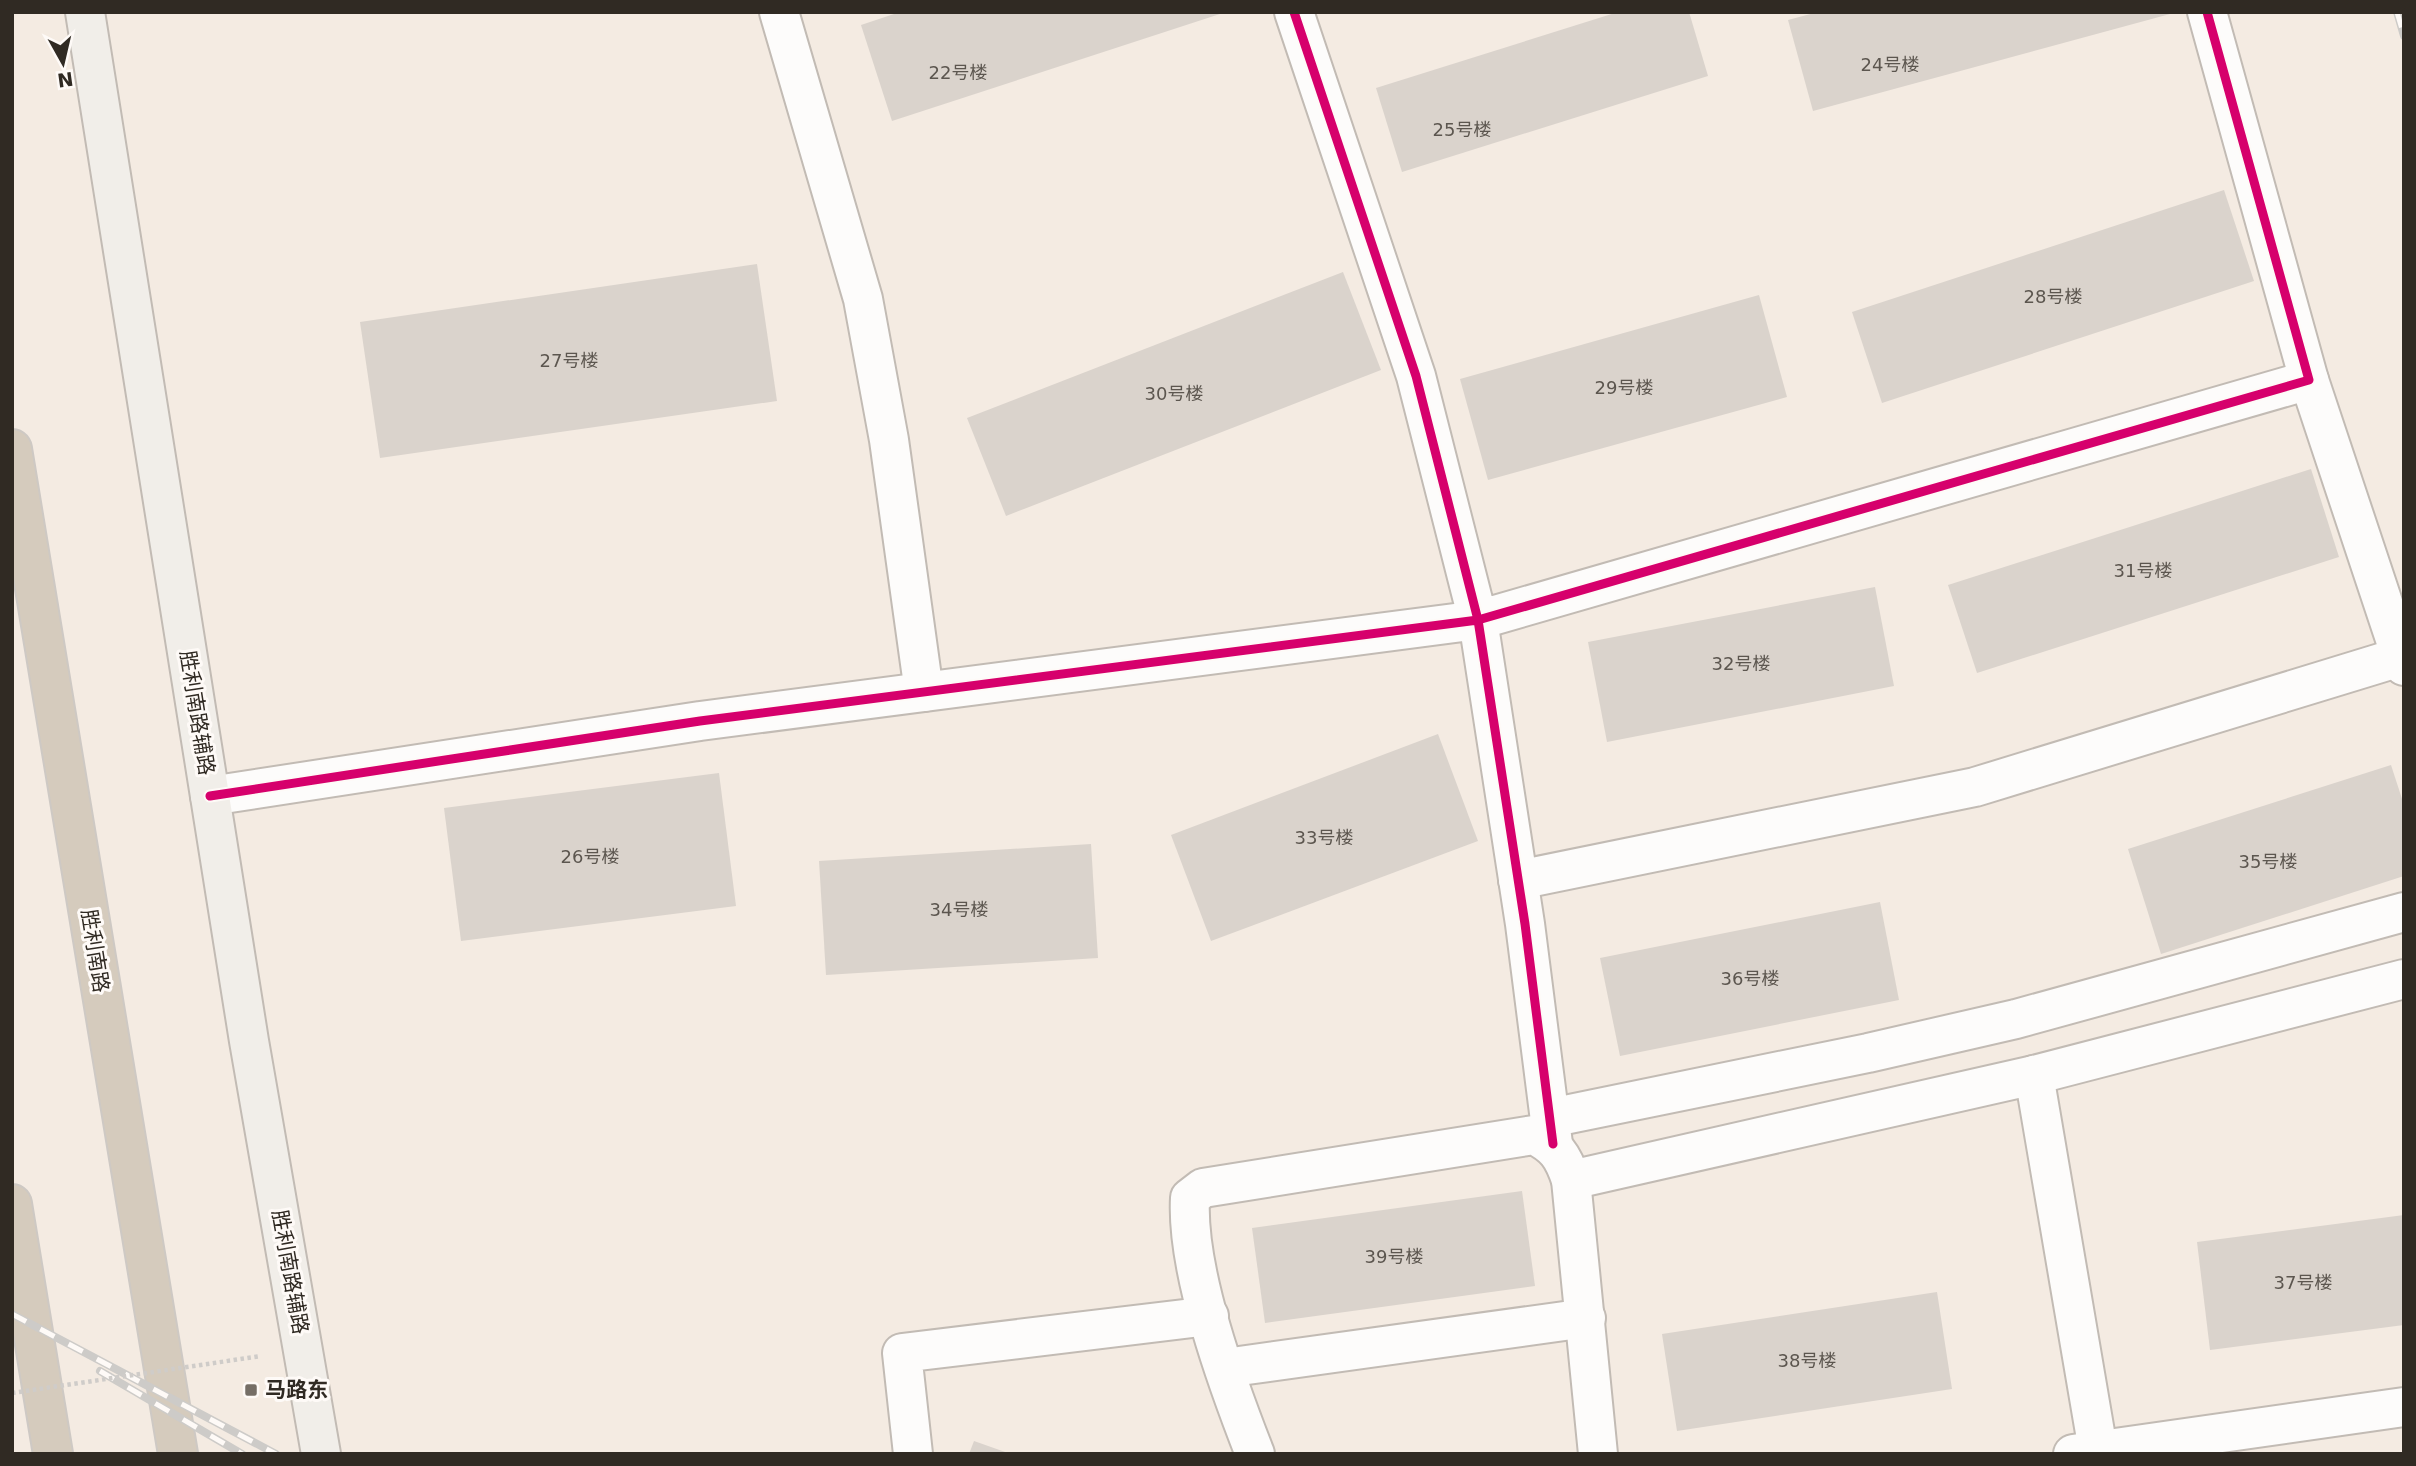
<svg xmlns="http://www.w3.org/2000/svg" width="2416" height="1466" font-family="'DejaVu Sans','Noto Sans SC',sans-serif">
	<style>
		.building { fill: #dad3cc }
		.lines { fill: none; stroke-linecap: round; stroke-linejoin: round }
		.street-casing { stroke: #c2bbb4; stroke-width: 42 }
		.secondary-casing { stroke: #c2bbb4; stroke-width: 42 }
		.highway-casing { stroke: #cec9c4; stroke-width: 42 }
		.street { stroke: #fdfcfb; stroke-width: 38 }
		.secondary { stroke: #f1eee9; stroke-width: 38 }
		.highway { stroke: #d5cbbd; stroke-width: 38 }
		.rail-casing { stroke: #cdcbc8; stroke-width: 8 }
		.rail { stroke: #fefaf7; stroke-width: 5; stroke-dasharray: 16; stroke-linecap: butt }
		.path-bridge { stroke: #cfccc9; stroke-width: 4.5; stroke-dasharray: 3.5 3.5; stroke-linecap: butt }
		.cycleway-casing { stroke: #fefaf7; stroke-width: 13 }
		.cycleway { stroke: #d6006c; stroke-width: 9 }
		.poi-dot { fill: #756e66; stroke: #fefaf7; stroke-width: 2.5 }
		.labels { text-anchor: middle; stroke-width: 6; stroke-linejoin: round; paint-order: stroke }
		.number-label { font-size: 18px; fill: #5c564f }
		.street-label { font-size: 21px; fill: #302a23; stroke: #fefaf7 }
		.poi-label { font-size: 21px; font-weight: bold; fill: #302a23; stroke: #fefaf7; text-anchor: start }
	</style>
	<rect width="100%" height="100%" fill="#f4ebe2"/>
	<g class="building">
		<polygon points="900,12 1223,12 1223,13 892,121 861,25"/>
		<polygon points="1618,12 1689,12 1708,76 1402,172 1376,88"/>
		<polygon points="1818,12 2169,12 2170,14 1813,111 1788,20"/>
		<polygon points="2224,190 2254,281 1882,403 1852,312"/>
		<polygon points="757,264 777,401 380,458 360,322"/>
		<polygon points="1343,272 1381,370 1006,516 967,418"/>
		<polygon points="1759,295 1787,397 1488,480 1460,379"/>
		<polygon points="2311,469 2339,557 1977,673 1948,585"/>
		<polygon points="1875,587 1894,686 1607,742 1588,642"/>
		<polygon points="1438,734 1478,841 1211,941 1171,835"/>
		<polygon points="2391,765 2404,805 2404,876 2161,954 2128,849"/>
		<polygon points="719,773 736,906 461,941 444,808"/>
		<polygon points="1091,844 1098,958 826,975 819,861"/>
		<polygon points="1880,902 1899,1000 1620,1056 1600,958"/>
		<polygon points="1522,1191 1535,1286 1265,1323 1252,1228"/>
		<polygon points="2404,1215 2404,1325 2210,1350 2197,1242"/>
		<polygon points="1937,1292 1952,1389 1677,1431 1662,1334"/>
		<polygon points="974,1441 1008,1453 1008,1454 969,1454"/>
	</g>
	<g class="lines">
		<g class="street-casing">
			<g id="street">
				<polyline points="779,12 863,299 889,440 924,692"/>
				<polyline points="1294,12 1416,376 1478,620 2309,380 2207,12"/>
				<polyline points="2309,380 2404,666"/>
				<polyline points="210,796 700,721 1478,620 1525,924 1553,1144"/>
				<polyline points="1518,880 1975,787 2400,657"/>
				<polyline points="2034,1075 2098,1450"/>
				<polyline points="1550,1118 1868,1053 2016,1019 2404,912"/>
				<polyline points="1571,1180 2034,1075 2404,979"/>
				<polyline points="1225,1368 1586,1318"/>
				<polyline points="913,1454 902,1353 1209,1316"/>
				<path d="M 1255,1454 C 1228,1385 1186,1271 1190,1198 L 1203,1188 L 1534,1135 C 1556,1146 1563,1156 1571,1180 L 1598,1454"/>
				<polyline points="2073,1454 2404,1407"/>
			</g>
		</g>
		<g class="secondary-casing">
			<polyline id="secondary" points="85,12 249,1041 321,1454"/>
		</g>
		<g class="highway-casing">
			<g id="highway">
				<polyline points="12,449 178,1454"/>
				<polyline points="12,1204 53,1454"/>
			</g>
		</g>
		<use href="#street" class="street"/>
		<use href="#secondary" class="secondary"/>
		<use href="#highway" class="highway"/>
		<g class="rail-casing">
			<g id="rail">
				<polyline points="2397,12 2404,36"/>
				<polyline points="12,1314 276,1454"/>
				<polyline points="100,1371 242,1454"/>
			</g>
		</g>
		<use href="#rail" class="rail"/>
		<polyline class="path-bridge" points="12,1393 261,1356"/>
		<g class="cycleway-casing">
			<g id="cycleway">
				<polyline points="1294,12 1416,376 1478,620 2309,380 2207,12"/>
				<polyline points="210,796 700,721 1478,620 1525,924 1553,1144"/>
			</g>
		</g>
		<use href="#cycleway" class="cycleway"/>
	</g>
	<rect class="poi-dot" x="244" y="1383" width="14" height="14" rx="3.5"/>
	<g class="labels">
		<g class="number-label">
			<text x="1890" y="71">24号楼</text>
			<text x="958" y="79">22号楼</text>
			<text x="1462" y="136">25号楼</text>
			<text x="2053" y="303">28号楼</text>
			<text x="569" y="367">27号楼</text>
			<text x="1624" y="394">29号楼</text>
			<text x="1174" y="400">30号楼</text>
			<text x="2143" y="577">31号楼</text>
			<text x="1741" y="670">32号楼</text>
			<text x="1324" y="844">33号楼</text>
			<text x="590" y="863">26号楼</text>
			<text x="2268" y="868">35号楼</text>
			<text x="959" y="916">34号楼</text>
			<text x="1750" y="985">36号楼</text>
			<text x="1394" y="1263">39号楼</text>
			<text x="2303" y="1289">37号楼</text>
			<text x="1807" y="1367">38号楼</text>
		</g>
		<g class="street-label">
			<text transform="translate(197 713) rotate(81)" y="7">胜利南路辅路</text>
			<text transform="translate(95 951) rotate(81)" y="7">胜利南路</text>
			<text transform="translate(290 1272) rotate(80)" y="7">胜利南路辅路</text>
		</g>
		<g class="poi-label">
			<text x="265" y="1397">马路东</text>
		</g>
	</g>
	<rect width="2416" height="1466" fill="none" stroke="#302a23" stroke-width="28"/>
	<g transform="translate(63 63) rotate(172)" stroke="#fefaf7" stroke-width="5" paint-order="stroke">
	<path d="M0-5L12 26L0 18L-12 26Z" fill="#302a23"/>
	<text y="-10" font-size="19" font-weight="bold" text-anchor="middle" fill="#302a23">N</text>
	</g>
</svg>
